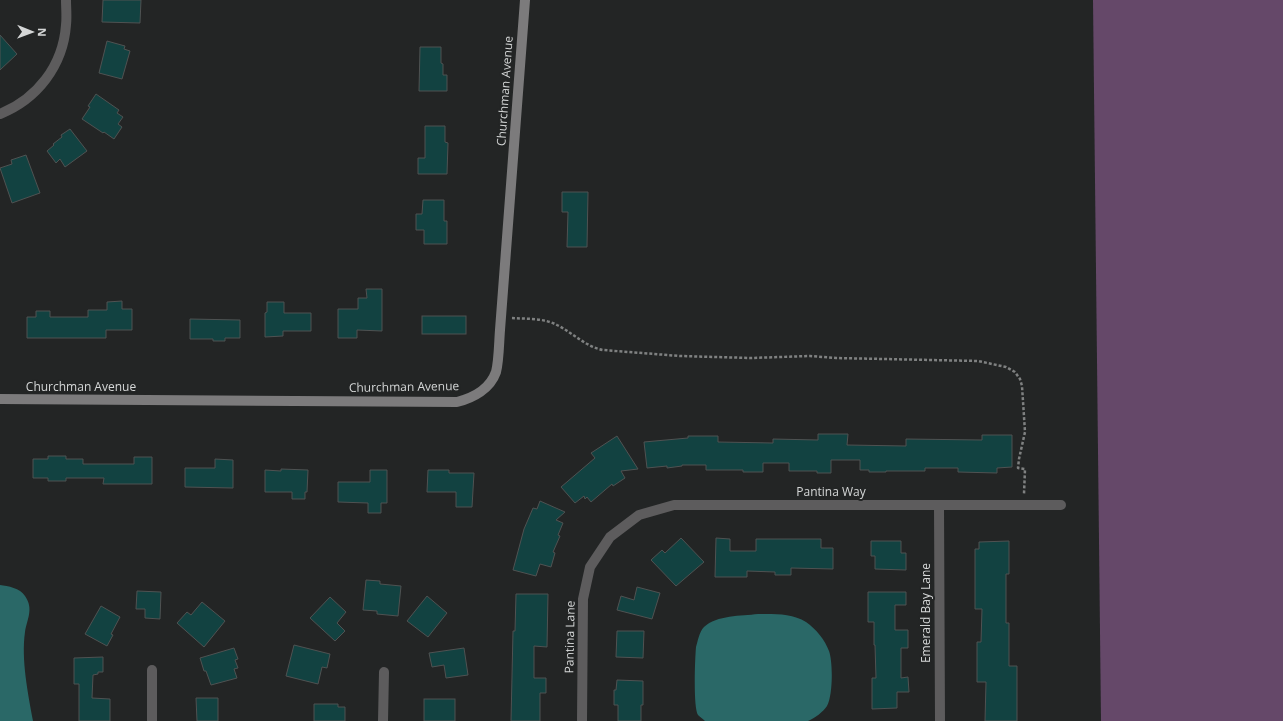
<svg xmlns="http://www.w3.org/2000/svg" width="1283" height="721" font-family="'Open Sans',sans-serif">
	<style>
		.forest { fill: #654869 }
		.water { fill: #2a6867 }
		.building { fill: #124241; stroke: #4f5252 }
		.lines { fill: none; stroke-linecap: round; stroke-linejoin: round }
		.path { stroke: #7f8181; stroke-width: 2.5; stroke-dasharray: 3 2; stroke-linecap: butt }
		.street { stroke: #5d5c5d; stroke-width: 10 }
		.secondary { stroke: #7c7b7c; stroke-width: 10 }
		.labels { text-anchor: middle; stroke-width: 4; stroke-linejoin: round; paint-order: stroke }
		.street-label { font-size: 12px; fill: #d5d7d7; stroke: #232525 }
	</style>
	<rect width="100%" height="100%" fill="#232525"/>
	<polygon class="forest" points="1093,0 1283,0 1283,721 1101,721"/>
	<g class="water">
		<path d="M 0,585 C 8,586 20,588 25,596 C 34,609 27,619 25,632 C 21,659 28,694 33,721 L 0,721 Z"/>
		<path d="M 758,614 C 773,614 792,613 806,622 C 816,629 825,640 829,651 C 833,662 833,695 827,706 C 823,712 815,718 808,721 L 705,721 C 703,719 700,717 698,715 C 693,707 695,658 696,647 C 698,641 699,632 704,627 C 717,615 741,616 758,614 Z"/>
	</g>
	<g class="building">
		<polygon points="103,0 141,0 140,23 102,22"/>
		<polygon points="0,35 17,54 0,70"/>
		<polygon points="107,41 125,46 124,49 130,51 122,79 99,73"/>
		<polygon points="420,47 441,47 441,63 443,64 443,75 447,75 447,91 419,91"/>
		<polygon points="96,94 119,110 117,113 123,117 118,124 122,127 114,139 104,132 103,133 82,119 90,107 88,106"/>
		<polygon points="425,126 445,126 445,142 448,143 447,174 418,174 418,158 425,158"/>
		<polygon points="70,129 87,151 65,167 60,159 56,163 47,151 54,145 53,144 62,137 61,135"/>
		<polygon points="26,155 40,193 12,203 0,168 12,164 11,160"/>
		<polygon points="562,192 588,192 587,247 567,247 568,212 562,212"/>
		<polygon points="423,200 444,200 444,221 447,221 447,244 424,244 424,230 416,230 416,214 422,214"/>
		<polygon points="366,289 382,289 382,331 357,330 357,338 338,338 338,309 358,309 358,298 367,298"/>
		<polygon points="122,301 122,309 132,309 132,330 106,330 106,338 27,338 27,317 36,317 36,311 50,311 50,317 88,317 88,310 107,310 107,302"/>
		<polygon points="267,302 284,302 284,313 311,313 311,331 283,331 283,336 265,337 265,313 267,312"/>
		<rect x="422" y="316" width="44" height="18"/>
		<polygon points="190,319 240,320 240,338 225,338 225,341 213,341 213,339 190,339"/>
		<polygon points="818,434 848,434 847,445 906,446 906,439 982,440 982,435 1012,435 1012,467 997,468 997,473 958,472 958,468 925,468 925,471 886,471 886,472 869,472 869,470 860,470 860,460 831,460 831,473 817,473 817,471 789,471 789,463 763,463 763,472 743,472 743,470 706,470 706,465 682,465 682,466 667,468 667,466 647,468 644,442 688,438 688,436 718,436 718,442 773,443 773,439 818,440"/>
		<polygon points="617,436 638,469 621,471 625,478 613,486 612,484 591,502 587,497 585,499 584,496 575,503 561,487 595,458 591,453"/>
		<polygon points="48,456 66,456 66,459 83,459 83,464 134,464 134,457 152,457 152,484 103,484 104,478 66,478 66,481 48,481 48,478 33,478 33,459 48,459"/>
		<polygon points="215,459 233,460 233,488 185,487 185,468 215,468"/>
		<polygon points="281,469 308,470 307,492 305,492 305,499 292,499 292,492 265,492 265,470 281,471"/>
		<polygon points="370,470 387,470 387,503 381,503 381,513 368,513 368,503 338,502 338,482 370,482"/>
		<polygon points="428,470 449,470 449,473 474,473 472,507 456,507 456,492 427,492"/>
		<polygon points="540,501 565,512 556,520 563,523 558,535 560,536 553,552 555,553 551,567 540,564 536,576 513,570 524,529 533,508 537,509"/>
		<polygon points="681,538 704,562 676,586 651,560 662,550 665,553"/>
		<polygon points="716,538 730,539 730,551 756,551 756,539 821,539 821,548 833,548 833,569 791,568 791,575 775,575 775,572 747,571 747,577 715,577"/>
		<polygon points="871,541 901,541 901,553 906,553 906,570 875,569 875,556 871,556"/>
		<polygon points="1009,541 1009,574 1006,574 1006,623 1009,623 1009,666 1017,666 1017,721 985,721 986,682 977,682 977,642 981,642 982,609 975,609 975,549 979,549 979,542"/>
		<polygon points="366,580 380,581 380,584 401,586 398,616 377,614 377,611 363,610"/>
		<polygon points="637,587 660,593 652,619 617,610 621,596 634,600"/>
		<polygon points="137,591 161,592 160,619 145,618 145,609 136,609"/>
		<polygon points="868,592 906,592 906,605 895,605 895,630 908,630 908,648 901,648 901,678 908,677 909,692 897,692 897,708 872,709 872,678 876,678 875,645 874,645 874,622 868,622"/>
		<polygon points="516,594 548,594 547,647 534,646 534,678 546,678 546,693 540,693 540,721 511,721 513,631 515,631"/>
		<polygon points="427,596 447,613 428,637 407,621"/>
		<polygon points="330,597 346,612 337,623 345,631 335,641 310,618"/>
		<polygon points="202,602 225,621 204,647 177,623 187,612 191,615"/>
		<polygon points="101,606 120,617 111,634 113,635 107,646 85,634"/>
		<polygon points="617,631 644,631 643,658 616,657"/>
		<polygon points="294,645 330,654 327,668 322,667 318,684 286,676"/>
		<polygon points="234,648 238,659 235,660 238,668 234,669 237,678 211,685 206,671 204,671 200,658"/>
		<polygon points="464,648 468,675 446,678 444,665 432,667 429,653"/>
		<polygon points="103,657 103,672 98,672 98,674 93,675 92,698 110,699 110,721 79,721 79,684 74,684 74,658"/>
		<polygon points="617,680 643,681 643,705 641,705 641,721 618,721 618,705 614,705 614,690 616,690"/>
		<polygon points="196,698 218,698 218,721 197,721"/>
		<rect x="424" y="699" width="31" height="22"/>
		<polygon points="314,704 338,704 338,707 345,707 345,721 314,721"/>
	</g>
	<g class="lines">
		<path class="path" d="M 512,318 C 527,319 544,318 557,325 C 573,333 586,347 603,350 L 680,356 L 751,358 L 810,356 L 836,358 L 978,361 L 1006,367 L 1015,372 L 1020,379 L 1022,386 L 1025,432 L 1019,459 L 1018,468 L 1025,469 L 1024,494"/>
		<g class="street">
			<path d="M 0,114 C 37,99 63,66 66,25 C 67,17 66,8 66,0"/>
			<polyline points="939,505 940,721"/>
			<polyline points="152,721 152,670"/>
			<polyline points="383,721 384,672"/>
			<polyline points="582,721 583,599 590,567 610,537 639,515 674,505 1061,505"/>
		</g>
		<path class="secondary" d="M 0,399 L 457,402 C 473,398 490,389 496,372 C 499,361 499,342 500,330 L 525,0"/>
	</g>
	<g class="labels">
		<g class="street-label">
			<text transform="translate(505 91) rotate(-86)" y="4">Churchman Avenue</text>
			<text x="81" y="391">Churchman Avenue</text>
			<text transform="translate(404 387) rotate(-1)" y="4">Churchman Avenue</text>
			<text x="831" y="496">Pantina Way</text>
			<text transform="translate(926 613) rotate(-90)" y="4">Emerald Bay Lane</text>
			<text transform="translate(570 637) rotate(-89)" y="4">Pantina Lane</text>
		</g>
	</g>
	<g transform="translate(32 32) rotate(91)" stroke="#232525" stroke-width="3" paint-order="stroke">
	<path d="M0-3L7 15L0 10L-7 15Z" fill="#d5d7d7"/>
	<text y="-6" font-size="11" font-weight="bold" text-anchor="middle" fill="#d5d7d7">N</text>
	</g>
</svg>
